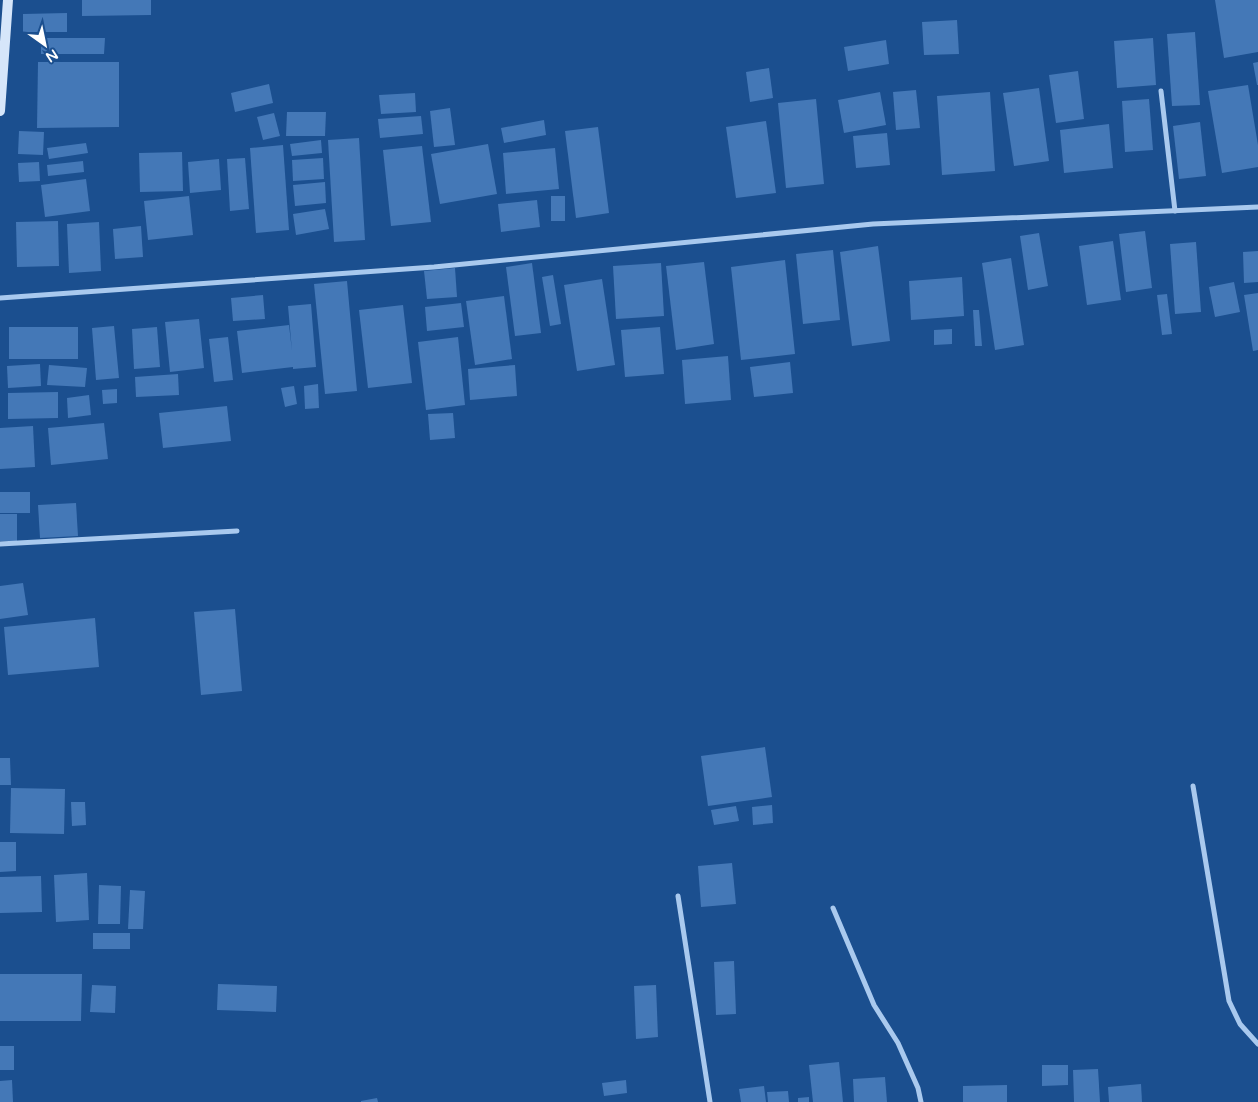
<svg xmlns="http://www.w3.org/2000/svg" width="1258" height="1102" font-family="'Varela Round',sans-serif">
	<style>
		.building { fill: #4478b7 }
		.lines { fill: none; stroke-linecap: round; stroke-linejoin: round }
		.street { stroke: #a9c9ee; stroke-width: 5 }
		.secondary { stroke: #d6e6fa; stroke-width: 10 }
	</style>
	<rect width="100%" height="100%" fill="#1b4f8f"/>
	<g class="building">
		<polygon points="82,0 151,0 151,15 82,16"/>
		<polygon points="1215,0 1258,0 1258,52 1224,58"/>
		<polygon points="67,13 67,32 23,32 23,14"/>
		<polygon points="957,20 959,54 924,55 922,22"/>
		<polygon points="1195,32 1200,105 1172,106 1167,34"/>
		<polygon points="41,38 105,38 104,54 41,54"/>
		<polygon points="1153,38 1156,85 1117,88 1114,41"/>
		<polygon points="886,40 889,64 848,71 844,47"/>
		<polygon points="38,62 119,62 119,127 37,128"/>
		<polygon points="1258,62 1258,85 1257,85 1253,63"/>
		<polygon points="769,68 773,98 750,102 746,72"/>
		<polygon points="1078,71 1084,119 1056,123 1049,75"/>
		<polygon points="269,84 273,103 235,112 231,93"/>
		<polygon points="1248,85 1258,145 1258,167 1222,173 1208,91"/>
		<polygon points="1039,88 1049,161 1014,166 1003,93"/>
		<polygon points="916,90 920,128 896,130 893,92"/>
		<polygon points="880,92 886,125 844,133 838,100"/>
		<polygon points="990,92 995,171 942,175 937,96"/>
		<polygon points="415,93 416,112 381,114 379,95"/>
		<polygon points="816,99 824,184 786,188 778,103"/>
		<polygon points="1149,99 1153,150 1125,152 1122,101"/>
		<polygon points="450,108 455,145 434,147 430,111"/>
		<polygon points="287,112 326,112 325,136 286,136"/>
		<polygon points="274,113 280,136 263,140 257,117"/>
		<polygon points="421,116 423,134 380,138 378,119"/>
		<polygon points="544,120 546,135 504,143 501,128"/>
		<polygon points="766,121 776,193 736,198 726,127"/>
		<polygon points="1200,122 1206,176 1179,179 1173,126"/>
		<polygon points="1109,124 1113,168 1064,173 1060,130"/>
		<polygon points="598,127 609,213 576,218 565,131"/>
		<polygon points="19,131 44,132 43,155 18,154"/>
		<polygon points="887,133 890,165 856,168 853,136"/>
		<polygon points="359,138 365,240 334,242 328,140"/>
		<polygon points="321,140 322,153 292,156 290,144"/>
		<polygon points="86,143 88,153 49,159 47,148"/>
		<polygon points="488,144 497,194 440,204 431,154"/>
		<polygon points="283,145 289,230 256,233 250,148"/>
		<polygon points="422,146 431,222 391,226 383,150"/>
		<polygon points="555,148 559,189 506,194 503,153"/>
		<polygon points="182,152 183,191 140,192 139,153"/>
		<polygon points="245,158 249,209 230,211 227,159"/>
		<polygon points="323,158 324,179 293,181 292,160"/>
		<polygon points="219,159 221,190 190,193 188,162"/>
		<polygon points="83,161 84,172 48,176 47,165"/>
		<polygon points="39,162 40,181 19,182 18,163"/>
		<polygon points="86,179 90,211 45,217 41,185"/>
		<polygon points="325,182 326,203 295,206 293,185"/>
		<polygon points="189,196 193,235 148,240 144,201"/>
		<rect x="551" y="196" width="14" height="25"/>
		<polygon points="537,200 540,227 501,232 498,204"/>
		<polygon points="325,209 329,229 296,235 293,214"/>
		<polygon points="58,221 59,266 17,267 16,222"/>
		<polygon points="99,222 101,271 69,273 67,224"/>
		<polygon points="141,226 143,257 115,259 113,229"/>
		<polygon points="1145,231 1152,288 1126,292 1119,234"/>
		<polygon points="1039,233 1048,286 1028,290 1020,236"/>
		<polygon points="1113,241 1121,300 1087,305 1079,246"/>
		<polygon points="1196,242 1201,312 1175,314 1170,244"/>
		<polygon points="878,246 890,341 852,346 840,252"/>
		<polygon points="833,250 840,320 803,324 796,254"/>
		<polygon points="1258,251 1258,282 1244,283 1243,252"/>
		<polygon points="1011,258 1024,345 995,350 982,263"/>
		<polygon points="785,260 795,354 741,360 731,267"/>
		<polygon points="704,262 714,344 676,350 666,266"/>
		<polygon points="532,263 541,333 515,336 506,267"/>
		<polygon points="661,263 664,316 616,319 613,266"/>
		<polygon points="455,268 457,297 427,299 424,271"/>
		<polygon points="553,275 561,324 550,326 542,277"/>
		<polygon points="962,277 964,316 911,320 909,281"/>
		<polygon points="602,279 615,365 577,371 564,285"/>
		<polygon points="347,281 357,391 325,394 314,284"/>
		<polygon points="1234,282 1240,312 1215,317 1209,287"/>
		<polygon points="1258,293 1258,350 1253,351 1244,295"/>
		<polygon points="1167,294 1172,334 1162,335 1157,295"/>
		<polygon points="263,295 265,319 233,321 231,298"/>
		<polygon points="504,296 512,359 475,365 466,301"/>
		<polygon points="461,303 464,327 427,331 425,307"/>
		<polygon points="311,304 316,367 293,369 293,367 242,373 237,331 289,325 292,351 288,306"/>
		<polygon points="403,305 412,383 368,388 359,310"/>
		<polygon points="973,310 979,310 982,346 975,346"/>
		<polygon points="199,319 204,368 170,372 165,322"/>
		<polygon points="114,326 119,378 96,380 92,328"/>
		<rect x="9" y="327" width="69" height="32"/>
		<polygon points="157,327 160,367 134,369 132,329"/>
		<polygon points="660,327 664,374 625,377 621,330"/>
		<polygon points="952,329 952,344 934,345 934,330"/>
		<polygon points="228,337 233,380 214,382 209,339"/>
		<polygon points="458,337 465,405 426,410 418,342"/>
		<polygon points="728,356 731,400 685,404 682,360"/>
		<polygon points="790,362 793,393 754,397 750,367"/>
		<polygon points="40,364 41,386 8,388 7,366"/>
		<polygon points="49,365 87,368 85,387 47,385"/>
		<polygon points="515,365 517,396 470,400 468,369"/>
		<polygon points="178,374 179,395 136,397 135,377"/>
		<polygon points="318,384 319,408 305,409 304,386"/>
		<polygon points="294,386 297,404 285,407 281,388"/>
		<polygon points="117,389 117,403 103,404 102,390"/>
		<polygon points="58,392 58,418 8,419 8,393"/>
		<polygon points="89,395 91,415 68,418 67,398"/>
		<polygon points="227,406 231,441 163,448 159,413"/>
		<polygon points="453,413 455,438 430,440 428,414"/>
		<polygon points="104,423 108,459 51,465 48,428"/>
		<polygon points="33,426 35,467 0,469 0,428"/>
		<rect x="0" y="492" width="30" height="21"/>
		<polygon points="76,503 78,536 40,538 38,505"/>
		<rect x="0" y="514" width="17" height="27"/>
		<polygon points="23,583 28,615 0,619 0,586"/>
		<polygon points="235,609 242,691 201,695 194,612"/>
		<polygon points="95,618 99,667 8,675 4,627"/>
		<polygon points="765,747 772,797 708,806 701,756"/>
		<polygon points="0,758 10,758 11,785 0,785"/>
		<polygon points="11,788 65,789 64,834 10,833"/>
		<polygon points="71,802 85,802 86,825 72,826"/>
		<polygon points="772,805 773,823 753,825 752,807"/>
		<polygon points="736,806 739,821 714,825 711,810"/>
		<polygon points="0,842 16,842 16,871 0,872"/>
		<polygon points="732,863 736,904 701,907 698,866"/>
		<polygon points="87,873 89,920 56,922 54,875"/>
		<polygon points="41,876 42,912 0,913 0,877"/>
		<polygon points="99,885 121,886 120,924 98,924"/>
		<polygon points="130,890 145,891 143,929 128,929"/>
		<rect x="93" y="933" width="37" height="16"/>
		<polygon points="734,961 736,1014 716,1015 714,962"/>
		<polygon points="0,974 82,974 81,1021 0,1021"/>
		<polygon points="218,984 277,986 276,1012 217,1010"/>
		<polygon points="92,985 116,986 115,1013 90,1012"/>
		<polygon points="656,985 658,1037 636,1039 634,986"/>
		<rect x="0" y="1046" width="14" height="24"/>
		<polygon points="839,1062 843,1102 813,1102 809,1065"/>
		<polygon points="1042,1065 1068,1065 1068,1085 1042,1086"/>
		<polygon points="1098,1069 1100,1102 1074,1102 1073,1070"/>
		<polygon points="885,1077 887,1102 854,1102 853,1079"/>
		<polygon points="12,1080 13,1102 0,1102 0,1081"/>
		<polygon points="626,1080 627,1093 604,1096 602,1083"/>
		<polygon points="1141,1084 1142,1102 1109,1102 1108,1087"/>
		<polygon points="1007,1085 1007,1102 963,1102 963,1086"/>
		<polygon points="764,1086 766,1102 741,1102 739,1089"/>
		<polygon points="788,1091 789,1102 768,1102 767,1092"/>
		<polygon points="809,1097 809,1102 798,1102 798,1098"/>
		<polygon points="377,1098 378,1102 361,1102 361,1101"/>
	</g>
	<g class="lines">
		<g class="street">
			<polyline points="1161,91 1175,211"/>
			<polyline points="0,298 434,267 873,224 1258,207"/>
			<polyline points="0,544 237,531"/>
			<polyline points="1193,786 1229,1001 1240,1024 1258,1044"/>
			<polyline points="678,896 710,1102"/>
			<polyline points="833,908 874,1005 898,1043 918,1088 921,1102"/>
		</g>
		<polyline class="secondary" points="0,111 8,0"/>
	</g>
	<g transform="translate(45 45) rotate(147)" stroke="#1b4f8f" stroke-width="4" paint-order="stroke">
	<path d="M0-4L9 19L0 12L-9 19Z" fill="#ffffff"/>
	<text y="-8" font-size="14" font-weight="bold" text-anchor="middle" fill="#ffffff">N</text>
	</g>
</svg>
